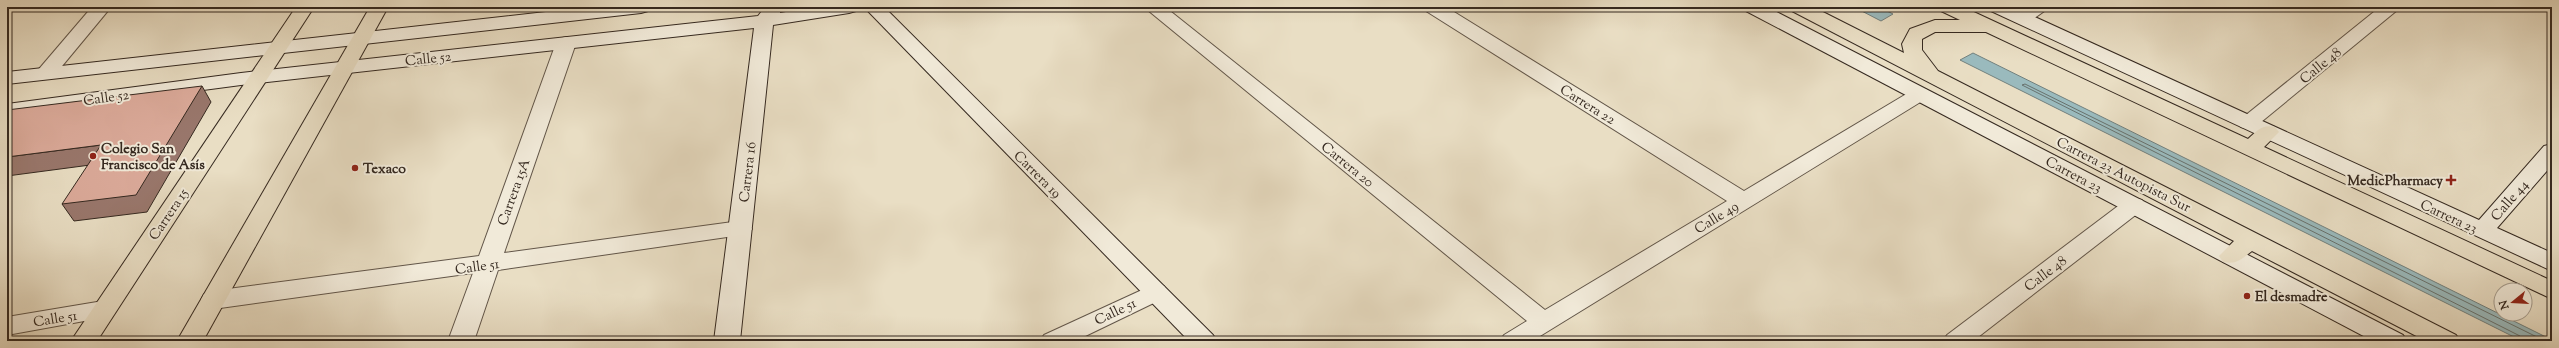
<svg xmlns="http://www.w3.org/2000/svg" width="2559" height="348" font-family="'Sorts Mill Goudy',serif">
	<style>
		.water { fill: #9ababd; stroke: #72807e }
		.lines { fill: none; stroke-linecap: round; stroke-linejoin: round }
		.shore { stroke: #68726e; stroke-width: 1 }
		.street-casing { stroke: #625649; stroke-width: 2 }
		.secondary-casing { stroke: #352920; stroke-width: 2 }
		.primary-casing { stroke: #352920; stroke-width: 2 }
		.street { fill: #f1ead9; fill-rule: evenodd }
		.secondary { fill: #f1ead9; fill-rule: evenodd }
		.primary { fill: #e9dec4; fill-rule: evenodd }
		.shaded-wall { fill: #99776c; stroke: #352920 }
		.building { fill: #dbaa9a; stroke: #352920 }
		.poi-dot { fill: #8f2418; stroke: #f1ead9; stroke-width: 1.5 }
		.labels { text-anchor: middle; stroke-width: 4; stroke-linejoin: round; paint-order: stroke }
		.street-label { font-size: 14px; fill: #352920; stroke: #f1ead9 }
		.poi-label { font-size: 14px; font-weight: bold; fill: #352920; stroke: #f1ead9; text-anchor: start }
	</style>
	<rect width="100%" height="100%" fill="#e9dec4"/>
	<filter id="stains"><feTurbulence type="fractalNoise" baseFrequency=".005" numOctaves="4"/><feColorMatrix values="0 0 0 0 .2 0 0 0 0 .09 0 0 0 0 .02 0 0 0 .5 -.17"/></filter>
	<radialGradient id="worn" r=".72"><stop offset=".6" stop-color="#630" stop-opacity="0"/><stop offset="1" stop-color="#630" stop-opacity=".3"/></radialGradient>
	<g class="water">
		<polygon points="1854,7 1879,7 1893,14 1881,21"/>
		<polygon points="1973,53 2552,340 2552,341 2522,341 1960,60"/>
	</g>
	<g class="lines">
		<polyline class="shore" points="2522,341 2520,336 2022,85 2025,84 2545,341"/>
		<g class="street-casing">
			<g id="street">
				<polygon points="92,7 111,7 53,77 39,77 36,73 39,69"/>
				<polygon points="1144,7 1165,7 1545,310 1727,201 1426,11 1424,7 1446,7 1744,191 1913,90 1920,88 1927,90 1930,94 1927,98 1532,341 1500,341 1504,335 1527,321"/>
				<polygon points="2027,7 2050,7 2029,22 2015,22 2013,18"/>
				<polygon points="2380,7 2401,7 2255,127 2248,129 2241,127 2237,123 2241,119"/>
				<polygon points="566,37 573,39 576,43 504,253 740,221 748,224 752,229 748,234 498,270 474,341 448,341 473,273 213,309 204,306 201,300 204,294 213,291 479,256 556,43 559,39"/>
				<polygon points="2134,198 2142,200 2145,205 2142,210 1973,341 1943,341 1947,335 2126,200"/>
				<polygon points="1155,284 1164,286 1167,292 1164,298 1075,341 1040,341 1044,335"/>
				<polygon points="103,301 112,304 115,310 112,316 7,335 7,317"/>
			</g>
		</g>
		<g class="secondary-casing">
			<g id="secondary">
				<polygon points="590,7 650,7 648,11 641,13 7,84 7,72"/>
				<polygon points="765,7 781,7 780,13 815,7 858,7 856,11 849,13 773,25 740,341 714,341 754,28 241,85 7,116 7,104 241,73 758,16"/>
				<polygon points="864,7 884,7 1213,335 1217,341 1189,341"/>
				<polygon points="1744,7 1767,7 2403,335 2407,341 2373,341 1746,11"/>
				<polygon points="1989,7 2013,7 2479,220 2544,146 2552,144 2552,165 2497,228 2552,253 2552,271 1991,11"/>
			</g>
		</g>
		<g class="primary-casing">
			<g id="primary">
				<polygon points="296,7 314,7 97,341 71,341"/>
				<polygon points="370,7 388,7 203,341 177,341"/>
				<path d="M 1790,7 L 1813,7 L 1904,53 L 1902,44 L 1910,29 L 1935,20 L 1960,20 L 1941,11 L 1939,7 L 1963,7 L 2248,139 C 2257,131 2262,124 2275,127 L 2279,132 L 2264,147 L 2552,281 L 2552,299 L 1986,32 L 1935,32 L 1922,39 L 1922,50 L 1938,71 L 2456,335 L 2460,341 L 2426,341 L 2252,251 C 2242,259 2236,265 2223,262 L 2219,256 L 2234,241 L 1792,11 Z"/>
			</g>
		</g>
		<use href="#street" class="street"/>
		<use href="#secondary" class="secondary"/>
		<use href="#primary" class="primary"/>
	</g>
	<g class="shaded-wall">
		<polygon points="202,86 211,102 147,212 74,221 62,204"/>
		<polygon points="101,145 113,162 7,176 7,157"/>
	</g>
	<polygon class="building" points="202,86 136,195 62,204 101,145 7,157 7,110"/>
	<g class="poi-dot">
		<circle cx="93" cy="156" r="4"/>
		<circle cx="355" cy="168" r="4"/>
		<path d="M2449 174h4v4h4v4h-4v4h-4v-4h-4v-4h4z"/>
		<circle cx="2247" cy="296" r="4"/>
	</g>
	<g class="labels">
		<g class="street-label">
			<text transform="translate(428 58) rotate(-6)" y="5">Calle 52</text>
			<text transform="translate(2320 65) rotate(-39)" y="5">Calle 48</text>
			<text transform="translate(106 97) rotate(-8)" y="5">Calle 52</text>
			<text transform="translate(1588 104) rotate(32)" y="5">Carrera 22</text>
			<text transform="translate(1348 164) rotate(39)" y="5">Carrera 20</text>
			<text transform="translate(747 172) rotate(-83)" y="5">Carrera 16</text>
			<text transform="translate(1038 174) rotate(45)" y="5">Carrera 19</text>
			<text transform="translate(2074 174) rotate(28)" y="5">Carrera 23</text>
			<text transform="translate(2124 174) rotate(27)" y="5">Carrera 23 Autopista Sur</text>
			<text transform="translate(513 192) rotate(-70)" y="5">Carrera 15A</text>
			<text transform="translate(2509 200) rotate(-49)" y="5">Calle 44</text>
			<text transform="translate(168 214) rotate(-56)" y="5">Carrera 15</text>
			<text transform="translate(2449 216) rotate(25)" y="5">Carrera 23</text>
			<text transform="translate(1716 217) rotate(-32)" y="5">Calle 49</text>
			<text transform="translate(477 266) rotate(-8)" y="5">Calle 51</text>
			<text transform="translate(2045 273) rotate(-37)" y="5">Calle 48</text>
			<text transform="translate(1115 311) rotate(-26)" y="5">Calle 51</text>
			<text transform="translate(55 318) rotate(-9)" y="5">Calle 51</text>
		</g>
		<g class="poi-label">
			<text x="101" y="153">Colegio San<tspan x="101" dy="16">Francisco de Asís</tspan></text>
			<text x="363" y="173">Texaco</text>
			<text x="2443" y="185" text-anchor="end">MedicPharmacy</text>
			<text x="2255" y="301">El desmadre</text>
		</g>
	</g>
	<rect width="2559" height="348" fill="none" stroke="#e9dec4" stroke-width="24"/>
	<rect x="8" y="8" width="2543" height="332" fill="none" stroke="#352920" stroke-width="2"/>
	<rect x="12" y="12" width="2535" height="324" fill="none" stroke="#352920"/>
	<g transform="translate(2513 302) rotate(252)"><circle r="19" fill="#f1ead9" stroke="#a69d8f"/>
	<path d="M0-3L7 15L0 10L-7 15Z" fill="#8f2418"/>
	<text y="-6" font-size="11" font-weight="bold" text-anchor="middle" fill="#352920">N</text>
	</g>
	<rect width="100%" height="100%" filter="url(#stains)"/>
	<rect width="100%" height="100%" fill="url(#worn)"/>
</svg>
